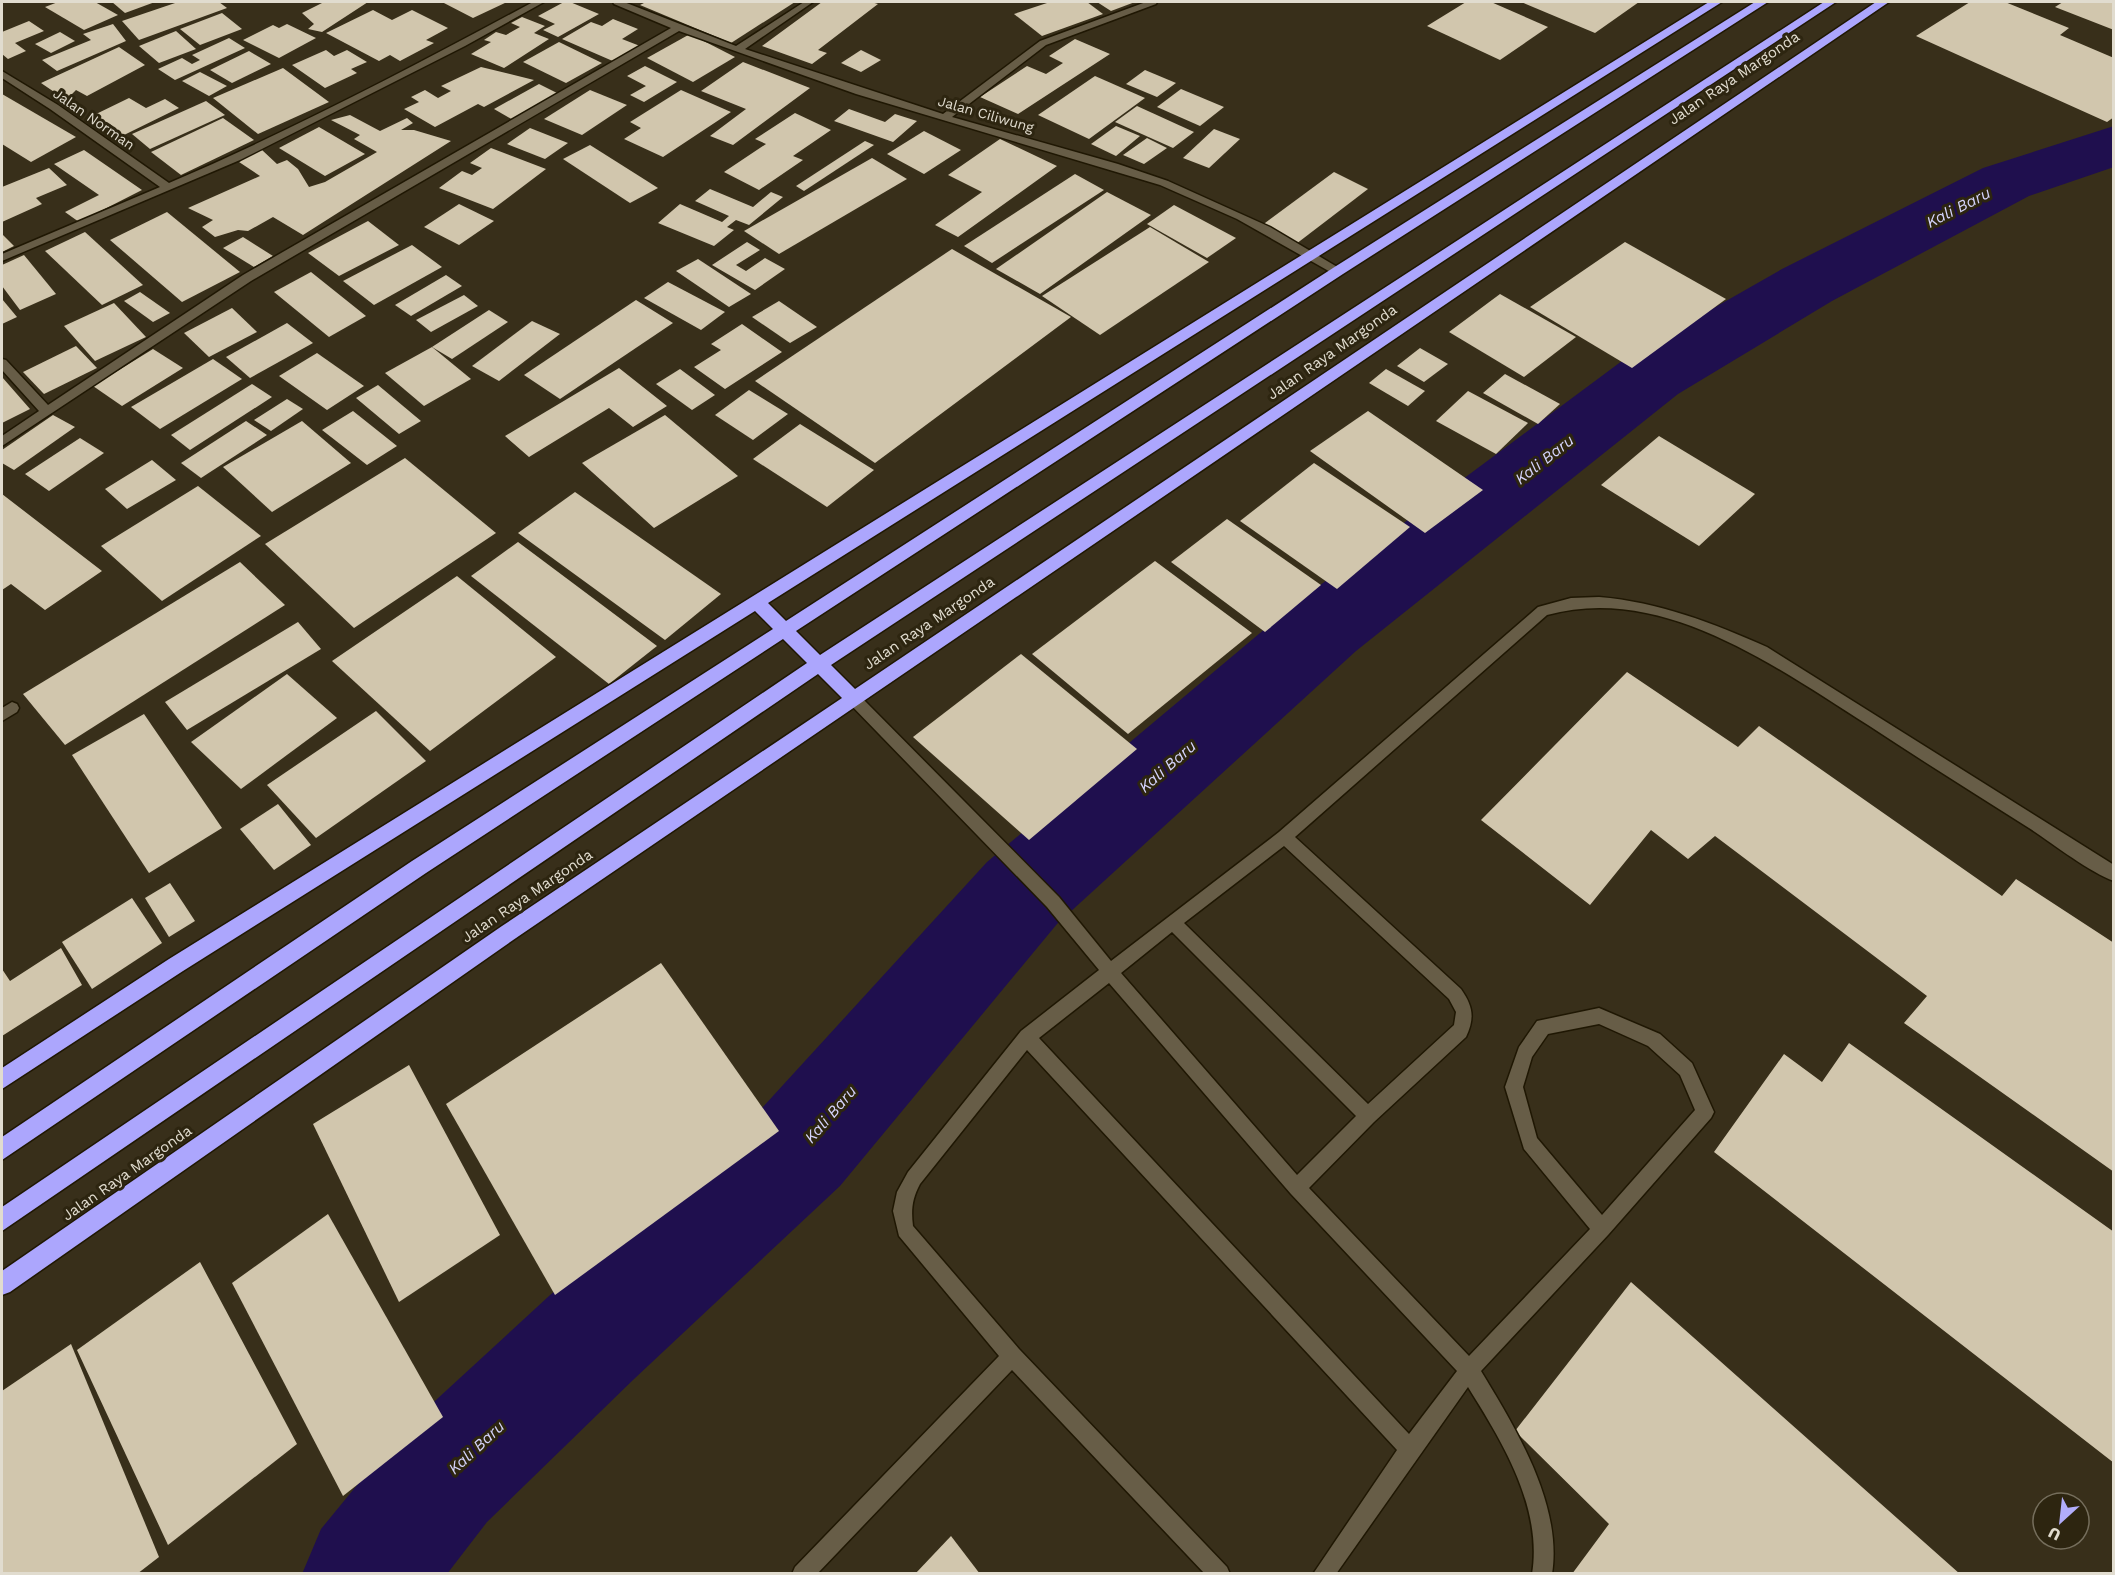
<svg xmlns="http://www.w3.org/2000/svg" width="2115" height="1575" font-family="'Work Sans',sans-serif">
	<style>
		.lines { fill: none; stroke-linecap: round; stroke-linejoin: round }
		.river { fill: #1f0f4e; fill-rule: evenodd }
		.building { fill: #d1c6ad }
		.lane-casing { stroke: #1f1703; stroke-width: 3 }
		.street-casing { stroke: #1f1703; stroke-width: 3 }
		.highway-casing { stroke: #1f1703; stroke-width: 3 }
		.lane { fill: #675d47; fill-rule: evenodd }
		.street { fill: #675d47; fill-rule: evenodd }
		.highway { fill: #aca6fd; fill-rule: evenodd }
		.labels { text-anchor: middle; stroke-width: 6; stroke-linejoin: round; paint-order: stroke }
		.far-street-label { font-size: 14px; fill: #e1dccf; stroke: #2d2510 }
		.street-label { font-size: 15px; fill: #e1dccf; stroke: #2d2510 }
		.water-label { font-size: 16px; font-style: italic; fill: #d4d3fb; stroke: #2d2510 }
	</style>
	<rect width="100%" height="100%" fill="#382f1a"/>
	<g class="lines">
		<polygon class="river" points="2114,126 2114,167 2029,196 1832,301 1678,394 1356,651 1057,924 840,1186 633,1380 487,1522 447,1574 302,1574 321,1529 399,1434 549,1296 762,1108 987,862 1296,603 1626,358 1782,269 1983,168"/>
	</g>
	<g class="building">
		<polygon points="58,2 95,2 118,15 84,30 45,7"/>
		<polygon points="112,2 155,2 125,13"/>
		<polygon points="178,2 219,2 227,8 139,40 122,21"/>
		<polygon points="324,2 368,2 322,32 308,29 314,24 302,13"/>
		<polygon points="442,2 507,2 473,18"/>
		<polygon points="564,2 570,2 599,14 558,37 543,30 555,24 538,16"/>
		<polygon points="646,2 795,2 731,43 640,5"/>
		<polygon points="822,2 871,2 878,4 818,50 827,53 812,64 762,46"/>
		<polygon points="1050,2 1087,2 1103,14 1042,36 1014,14"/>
		<polygon points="1097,2 1135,2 1111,11"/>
		<polygon points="1466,2 1491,2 1548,27 1500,60 1427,26"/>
		<polygon points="1521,2 1639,2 1595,33"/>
		<polygon points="1970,2 2005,2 2069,28 2060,35 2114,58 2114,117 2107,122 1916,36"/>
		<polygon points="2063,2 2114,2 2114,30 2055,7"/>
		<polygon points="373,10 392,20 412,10 448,28 426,40 434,43 400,61 390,55 379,61 326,33"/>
		<polygon points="222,13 242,29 200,45 180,29"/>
		<polygon points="522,17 545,26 534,33 549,39 504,68 471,54 491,42 484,40 496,32 506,35 520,27 511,23"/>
		<polygon points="613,19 638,29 622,39 640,46 615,62 562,39 591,22 602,26"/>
		<polygon points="29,21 44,31 15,43 26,51 8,59 2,54 2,32"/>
		<polygon points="113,24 126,41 57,71 42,60 91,40 83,34"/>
		<polygon points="287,24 316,38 279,58 243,40 273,25 279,28"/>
		<polygon points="176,31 196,49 159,63 139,46"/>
		<polygon points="60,32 75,41 51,53 35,44"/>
		<polygon points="690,34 735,57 693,82 647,58"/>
		<polygon points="229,38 245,48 175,80 158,69 182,58 192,64 200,60 192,55"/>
		<polygon points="1075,39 1110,54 1018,114 980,97 1027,66 1046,74 1063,63 1049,56"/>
		<polygon points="559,42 602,63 566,83 523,62"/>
		<polygon points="119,47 145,65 87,96 76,90 66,100 41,83"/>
		<polygon points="326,50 334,56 347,50 367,62 351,69 357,73 325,88 292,65"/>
		<polygon points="861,50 881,60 861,72 841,63"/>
		<polygon points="249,51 271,64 232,83 210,70"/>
		<polygon points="743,62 810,88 733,145 710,136 746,109 701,91"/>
		<polygon points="645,66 677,82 644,102 630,95 646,86 627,76"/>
		<polygon points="481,67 534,80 484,107 478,104 435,127 404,109 419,102 411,97 425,90 438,98 451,91 441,86"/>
		<polygon points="283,68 329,102 258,134 213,98"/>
		<polygon points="1145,70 1176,83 1157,97 1126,84"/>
		<polygon points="200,72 227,86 209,96 182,81"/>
		<polygon points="1095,76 1145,98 1089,139 1038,115"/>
		<polygon points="539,84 559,94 513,120 494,109"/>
		<polygon points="1181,89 1224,107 1200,126 1157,107"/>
		<polygon points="590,90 627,105 582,135 544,119"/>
		<polygon points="681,90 731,112 663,157 624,139 641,128 630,122"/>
		<polygon points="2,94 76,137 31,162 2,144"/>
		<polygon points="129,98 146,108 165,99 179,108 122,136 92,116"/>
		<polygon points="206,101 225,115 150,149 132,134"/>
		<polygon points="1137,106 1194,132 1173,148 1115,122"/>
		<polygon points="849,109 885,122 895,114 917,121 893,142 834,121"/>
		<polygon points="795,113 831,130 793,156 803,160 759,190 724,172 766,144 755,139"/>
		<polygon points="350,115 380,131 407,118 413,123 401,130 414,130 451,141 303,235 273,217 248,231 238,230 215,237 202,227 213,220 188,208 260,176 236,160 262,150 277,164 287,160 298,169 309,187 325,182 377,152 354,139 360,135 331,120"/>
		<polygon points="223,118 254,140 181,175 151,152"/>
		<polygon points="1116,126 1140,136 1116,156 1091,144"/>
		<polygon points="319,127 365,154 325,176 279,148"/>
		<polygon points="530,128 568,143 545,159 507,144"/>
		<polygon points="1214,129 1240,139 1209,168 1183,158"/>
		<polygon points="924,131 961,150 924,174 887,154"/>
		<polygon points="1147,138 1167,148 1144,164 1123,155"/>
		<polygon points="1000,139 1057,166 958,237 935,225 982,192 948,175"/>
		<polygon points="865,141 874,145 804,191 796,186"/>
		<polygon points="590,145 647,181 658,188 630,203 563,159"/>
		<polygon points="491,148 546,169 493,209 439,188 462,171 472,175 482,168 470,163"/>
		<polygon points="84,150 142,190 79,222 65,212 99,195 54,164"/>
		<polygon points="872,158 907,179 779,254 744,231"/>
		<polygon points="49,168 67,185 36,198 42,204 2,222 2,187"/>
		<polygon points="1334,172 1368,189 1296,244 1261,226"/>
		<polygon points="1075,174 1104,190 992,263 964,246"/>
		<polygon points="710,189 753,207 771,192 783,197 749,225 736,220 727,227 734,230 714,246 658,223 680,204 722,222 729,216 695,201"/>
		<polygon points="1107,192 1151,215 1040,294 996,269"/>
		<polygon points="459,204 494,221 459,245 424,227"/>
		<polygon points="1174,205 1236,238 1207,258 1147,224"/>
		<polygon points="167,212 240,272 182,302 110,240"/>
		<polygon points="368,221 399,245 339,276 308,253"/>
		<polygon points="1150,227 1209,262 1100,335 1042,296"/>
		<polygon points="85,232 143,285 102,305 45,251"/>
		<polygon points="2,234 14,246 2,252"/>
		<polygon points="243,237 273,256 254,267 223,248"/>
		<polygon points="747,242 760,250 736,265 746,271 765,258 785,269 755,290 712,265"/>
		<polygon points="1625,242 1726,299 1632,368 1530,307"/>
		<polygon points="412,245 442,267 374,305 343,281"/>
		<polygon points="952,249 1071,317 875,463 755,381"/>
		<polygon points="24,255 56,294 20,310 2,286 2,265"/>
		<polygon points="698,259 751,294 729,307 676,271"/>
		<polygon points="311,272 366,316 329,337 274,292"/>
		<polygon points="446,275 462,286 411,316 395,305"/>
		<polygon points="668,282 725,312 701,330 644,298"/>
		<polygon points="140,292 170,313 153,322 124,301"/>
		<polygon points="1500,294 1576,337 1524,377 1449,332"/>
		<polygon points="464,295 478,306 431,332 416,320"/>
		<polygon points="2,299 17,317 2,324"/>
		<polygon points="636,300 673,323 560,399 524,375"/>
		<polygon points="779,301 817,327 790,343 752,317"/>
		<polygon points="114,303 146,337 95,361 64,326"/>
		<polygon points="232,308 257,332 209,357 184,333"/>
		<polygon points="489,310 508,322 452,359 432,347"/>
		<polygon points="532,321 560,334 499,381 472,366"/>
		<polygon points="287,323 313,343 250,378 226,357"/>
		<polygon points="742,324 782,352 725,389 694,367 721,350 711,344"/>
		<polygon points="76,346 97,368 44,394 23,372"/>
		<polygon points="432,347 471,379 424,406 385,373"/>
		<polygon points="1420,348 1448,364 1424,382 1397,366"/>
		<polygon points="153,349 183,368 122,406 93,386"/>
		<polygon points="317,353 364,386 327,410 279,376"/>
		<polygon points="213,359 242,379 160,429 131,407"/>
		<polygon points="619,368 667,406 633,427 609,408 529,457 505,436"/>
		<polygon points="680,369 715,395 692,410 656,384"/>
		<polygon points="1386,369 1425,391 1408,406 1369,383"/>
		<polygon points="1505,374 1560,404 1538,424 1483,393"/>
		<polygon points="2,377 30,409 2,423"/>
		<polygon points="252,384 272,397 190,450 171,435"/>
		<polygon points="378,385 421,421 399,434 356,398"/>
		<polygon points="749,390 788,414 753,440 715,415"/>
		<polygon points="1468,391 1528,423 1496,454 1436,421"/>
		<polygon points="287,399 303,409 271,431 254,420"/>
		<polygon points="353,411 397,446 367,465 322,430"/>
		<polygon points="1368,411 1483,490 1425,533 1310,451"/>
		<polygon points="53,415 75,427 14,470 2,463 2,450"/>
		<polygon points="665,415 738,476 654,528 582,463"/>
		<polygon points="246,421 267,435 201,478 181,463"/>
		<polygon points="302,421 351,463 272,512 223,467"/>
		<polygon points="800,424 874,470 827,507 753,459"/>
		<polygon points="1659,436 1755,494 1699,546 1601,485"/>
		<polygon points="80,438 104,453 49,491 25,474"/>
		<polygon points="405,458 496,533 354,628 265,544"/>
		<polygon points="152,460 176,480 127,509 105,489"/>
		<polygon points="1314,463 1410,527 1337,589 1240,521"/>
		<polygon points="198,486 261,536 162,601 101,546"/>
		<polygon points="575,492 721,594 665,640 518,533"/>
		<polygon points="2,494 102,571 45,610 11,584 2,590"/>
		<polygon points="1227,519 1321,585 1265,632 1171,562"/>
		<polygon points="518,542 657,646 609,684 471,576"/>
		<polygon points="1155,561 1252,633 1128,734 1032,654"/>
		<polygon points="240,562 285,605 65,745 23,694"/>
		<polygon points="457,576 556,657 430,751 332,661"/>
		<polygon points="298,622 321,649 187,730 165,702"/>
		<polygon points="1021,654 1137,749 1029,840 913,737"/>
		<polygon points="1627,672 1738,747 1759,726 2002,896 2016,879 2114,943 2114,1172 1904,1023 1927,996 1715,836 1688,859 1651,830 1590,905 1481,820"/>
		<polygon points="287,674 337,718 241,789 191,742"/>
		<polygon points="376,711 426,761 316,838 267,785"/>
		<polygon points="144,714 222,828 149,873 72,755"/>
		<polygon points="278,804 311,845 274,870 240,829"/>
		<polygon points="170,883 195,921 169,937 145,898"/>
		<polygon points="132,898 162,943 92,989 62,942"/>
		<polygon points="61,948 82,985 2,1036 2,969 10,981"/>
		<polygon points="661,963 779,1131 555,1295 446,1104"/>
		<polygon points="1849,1043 2114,1232 2114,1463 1714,1152 1784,1054 1822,1082"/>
		<polygon points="409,1065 500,1235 399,1302 313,1124"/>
		<polygon points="328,1214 443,1417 343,1496 232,1283"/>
		<polygon points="200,1262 297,1444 168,1545 77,1350"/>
		<polygon points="1631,1282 1960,1574 1572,1574 1609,1524 1515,1431"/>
		<polygon points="71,1344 159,1557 137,1574 2,1574 2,1391"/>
		<polygon points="951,1536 980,1574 915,1574"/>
	</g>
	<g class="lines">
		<g class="lane-casing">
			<path id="lane" d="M 1599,597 C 1659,602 1713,623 1767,647 L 2114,865 L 2114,881 C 2089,872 2052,843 2029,828 C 1975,794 1921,760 1868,725 C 1776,667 1662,583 1547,615 L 1295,837 L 1461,989 C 1473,1006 1475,1018 1466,1037 L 1374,1122 L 1309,1188 L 1469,1356 L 1590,1229 L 1524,1149 L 1505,1087 L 1519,1047 L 1537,1021 L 1599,1008 L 1660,1034 L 1692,1063 L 1714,1112 L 1711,1118 L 1608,1235 L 1481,1371 C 1515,1427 1563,1505 1552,1574 L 1532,1574 C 1543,1507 1501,1440 1468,1387 L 1336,1574 L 1313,1574 L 1397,1450 L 1027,1050 L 920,1184 C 912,1199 911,1210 913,1226 L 1019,1349 L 1227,1567 L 1230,1574 L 1205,1574 L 1012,1370 L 817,1574 L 792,1574 L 795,1567 L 999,1356 L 899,1236 L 893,1211 L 897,1192 L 908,1172 L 1021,1031 L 1099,970 L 1047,907 L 848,702 L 846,698 L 848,694 L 858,694 L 1059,897 L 1111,961 L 1279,832 L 1538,607 L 1571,598 ZM 1284,846 L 1449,999 L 1456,1012 L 1454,1025 L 1368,1104 L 1184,923 ZM 1172,932 L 1356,1116 L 1297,1175 L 1121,973 ZM 1109,983 L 1291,1194 L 1457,1371 L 1409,1434 L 1039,1038 ZM 1599,1024 L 1648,1046 L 1680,1075 L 1695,1110 L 1602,1215 L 1537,1138 L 1523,1087 L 1532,1057 L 1548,1034 Z"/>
		</g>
		<g class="street-casing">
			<g id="street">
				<path d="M 533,2 L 544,2 L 465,46 L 240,160 L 2,261 L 2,254 L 160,187 L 50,109 L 2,78 L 2,71 L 58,105 L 169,183 C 293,130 414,66 533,2 Z"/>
				<polygon points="613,2 624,2 736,46 804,2 813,2 745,49 943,114 1040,41 1146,2 1157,2 1156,4 1046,45 952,117 1118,164 1168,181 1270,227 1344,271 1342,274 1334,274 1237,219 1160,185 856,94 679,31 251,281 2,446 2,436 39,411 2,370 2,359 6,360 48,405 243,275 671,28 614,4"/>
				<polygon points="12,702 17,704 19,708 17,712 2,721 2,708"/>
			</g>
		</g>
		<g class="highway-casing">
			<polygon id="highway" points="1709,2 1722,2 768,603 786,621 1333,268 1755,2 1768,2 1343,274 796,631 820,655 1824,2 1836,2 831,665 855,689 1876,2 1889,2 516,938 10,1292 2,1295 2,1271 502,926 842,698 818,674 2,1231 2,1207 807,663 783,639 426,873 2,1160 2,1137 412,861 773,629 755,611 183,971 2,1089 2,1068 169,959"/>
		</g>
		<use href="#lane" class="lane"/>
		<use href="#street" class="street"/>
		<use href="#highway" class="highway"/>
	</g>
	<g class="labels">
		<g class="far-street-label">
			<text transform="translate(986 114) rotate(16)" y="5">Jalan Ciliwung</text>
			<text transform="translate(94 119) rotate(35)" y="5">Jalan Norman</text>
		</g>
		<g class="street-label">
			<text transform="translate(1734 78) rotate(-34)" y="5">Jalan Raya Margonda</text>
			<text transform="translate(1332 352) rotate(-35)" y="5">Jalan Raya Margonda</text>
			<text transform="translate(929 623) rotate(-34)" y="5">Jalan Raya Margonda</text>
			<text transform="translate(527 896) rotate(-34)" y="5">Jalan Raya Margonda</text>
			<text transform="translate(127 1173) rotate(-35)" y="5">Jalan Raya Margonda</text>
		</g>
		<g class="water-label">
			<text transform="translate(1958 207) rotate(-27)" y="6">Kali Baru</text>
			<text transform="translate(1544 459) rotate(-38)" y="6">Kali Baru</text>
			<text transform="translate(1167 766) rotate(-41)" y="6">Kali Baru</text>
			<text transform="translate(830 1114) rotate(-49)" y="6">Kali Baru</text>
			<text transform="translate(476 1447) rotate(-43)" y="6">Kali Baru</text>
		</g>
	</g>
	<rect width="2115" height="1575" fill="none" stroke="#e1dccf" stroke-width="6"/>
	<g transform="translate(2061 1521) rotate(207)"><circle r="28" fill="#2d2510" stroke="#756e5c" stroke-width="1.5"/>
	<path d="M0-4.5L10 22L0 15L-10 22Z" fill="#b2adfa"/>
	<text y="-9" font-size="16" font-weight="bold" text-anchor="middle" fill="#e1dccf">U</text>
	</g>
</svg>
